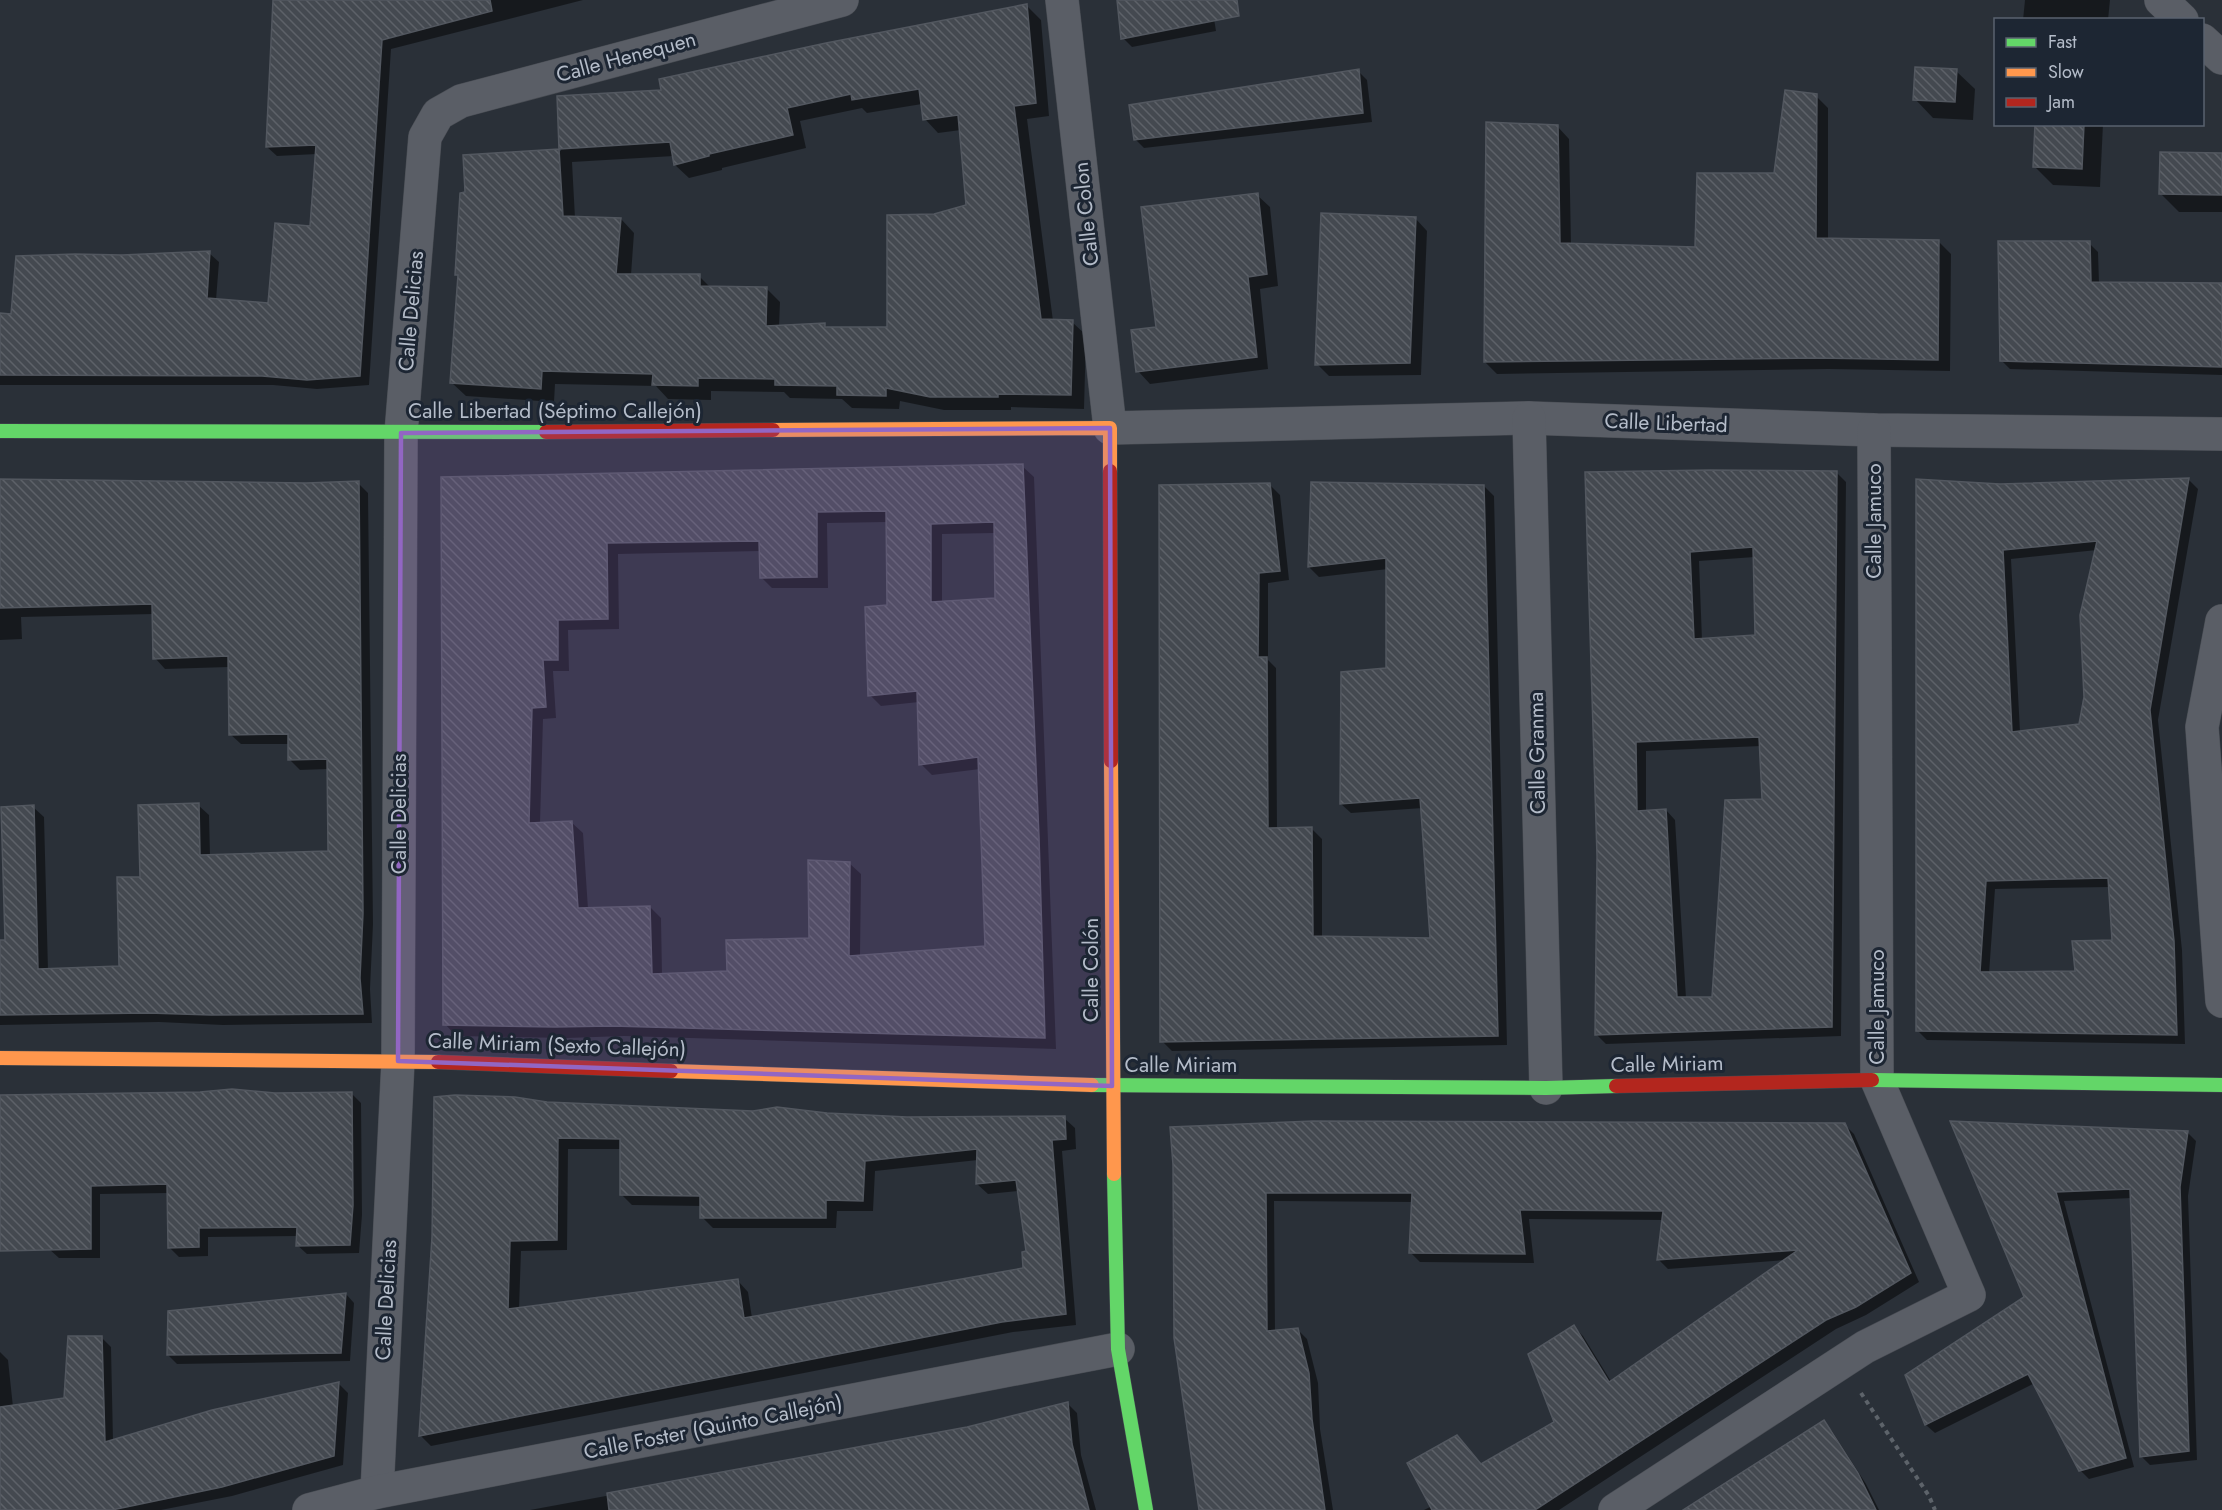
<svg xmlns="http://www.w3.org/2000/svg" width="2222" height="1510" font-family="Jost,sans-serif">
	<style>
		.shadow { fill: #0007; fill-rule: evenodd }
		.building { fill: url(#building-back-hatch); stroke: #52575f; stroke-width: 1.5; fill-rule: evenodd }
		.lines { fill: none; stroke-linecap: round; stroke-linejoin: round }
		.street-casing { stroke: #484c53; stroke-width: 34 }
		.fast-casing { stroke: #484c53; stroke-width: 15 }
		.slow-casing { stroke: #484c53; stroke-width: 15 }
		.jam-casing { stroke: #484c53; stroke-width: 15 }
		.path { stroke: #5d636a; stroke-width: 4; stroke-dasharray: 4.5 4.5; stroke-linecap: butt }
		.street { stroke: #5a5e66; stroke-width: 33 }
		.fast { stroke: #63d668; stroke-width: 14 }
		.slow { stroke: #ff974d; stroke-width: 14 }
		.jam { stroke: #b3261e; stroke-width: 14 }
		.marked { fill: #9266c3; fill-opacity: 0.2; stroke: #9266c3; stroke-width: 4.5; stroke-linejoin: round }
		.labels { text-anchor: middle; stroke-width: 6; stroke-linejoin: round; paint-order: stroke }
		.street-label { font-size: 21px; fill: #b4bcc9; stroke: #1d2633 }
	</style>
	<defs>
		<pattern id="building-back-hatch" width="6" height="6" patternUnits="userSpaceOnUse" patternTransform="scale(1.5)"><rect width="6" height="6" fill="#444950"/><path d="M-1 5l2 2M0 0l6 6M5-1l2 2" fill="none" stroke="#5d6168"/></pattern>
	</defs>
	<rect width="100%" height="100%" fill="#2a3038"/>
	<g class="shadow">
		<polygon points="275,0 583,0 391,49 369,385 317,389 273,385 0,385 0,315 12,315 122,257 209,253 219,262 216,300 270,304 312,227 317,154 277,156 267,147"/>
		<polygon points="1118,0 1211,0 1216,31 1132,47 1123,38"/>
		<polygon points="2025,0 2110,0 2108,20 2023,20"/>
		<path d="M 1027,6 L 1041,20 L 1049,116 L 1027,119 L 1053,321 L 1072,322 L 1086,335 L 1084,409 L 1011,407 L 1011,410 L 944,410 L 900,401 L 899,409 L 852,408 L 842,399 L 790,398 L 784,392 L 711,391 L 711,400 L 668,399 L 656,386 L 555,384 L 554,402 L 466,396 L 452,383 L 459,277 L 457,274 L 466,194 L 465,156 L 561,151 L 558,98 L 663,91 ZM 922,104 L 925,119 L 938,133 L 961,130 L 967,206 L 934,216 L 889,328 L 828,328 L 824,324 L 779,327 L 780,302 L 766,288 L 711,288 L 699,276 L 631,275 L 634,233 L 621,219 L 575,218 L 572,162 L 674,156 L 675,165 L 689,178 L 722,170 L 722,168 L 806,148 L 800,121 L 862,108 L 867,113 Z"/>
		<polygon points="1358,71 1367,80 1372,122 1144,148 1135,139"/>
		<polygon points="1956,71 1975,89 1973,120 1933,118 1915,99"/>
		<polygon points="1816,96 1828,108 1828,240 1939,242 1951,254 1950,371 1828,369 1497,374 1485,362 1557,126 1569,139 1571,245 1697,249 1775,175"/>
		<polygon points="2037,124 2103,124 2100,187 2053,185 2035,167"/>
		<polygon points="2222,154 2222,212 2179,212 2160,193"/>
		<polygon points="1257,195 1270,207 1278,286 1260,289 1268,369 1150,384 1138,371 1157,328"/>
		<polygon points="1415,218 1427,231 1421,375 1329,376 1317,364"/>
		<polygon points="2089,243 2098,252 2099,283 2222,285 2222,375 2010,369 2001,360"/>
		<path d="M 1022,466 L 1034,477 L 1056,1049 L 624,1036 L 567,1038 L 456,1036 L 445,1024 L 443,479 ZM 888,522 L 888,606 L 870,695 L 881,706 L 919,702 L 921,764 L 932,775 L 980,769 L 987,947 L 860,957 L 861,874 L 849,863 L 810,939 L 728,973 L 662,975 L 661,918 L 650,907 L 588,909 L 583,833 L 571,822 L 540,824 L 543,719 L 556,718 L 553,671 L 569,671 L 568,630 L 619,629 L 618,554 L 761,551 L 761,577 L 772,588 L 828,588 L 827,523 ZM 995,533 L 996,599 L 942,603 L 942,534 Z"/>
		<path d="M 1836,472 L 1846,482 L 1841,1036 L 1606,1044 L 1596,1034 L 1599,856 L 1586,474 ZM 1755,557 L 1756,637 L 1702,640 L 1699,561 ZM 1761,746 L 1764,800 L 1713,999 L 1686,998 L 1675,820 L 1666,810 L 1646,812 L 1646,751 Z"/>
		<polygon points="0,480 306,485 358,483 368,493 373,924 370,989 372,1023 223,1025 159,1022 0,1025 0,942 6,942 33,807 44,817 48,970 121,967 141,878 198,805 209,815 210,856 330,852 328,769 300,770 290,760 290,744 241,744 230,734 229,667 165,669 155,658 154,614 21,617 22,639 0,640"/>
		<path d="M 2189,480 L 2198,489 L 2158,720 L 2182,950 L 2185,1044 L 1927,1040 L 1918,1031 L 2000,486 ZM 2097,550 L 2086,724 L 2020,732 L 2011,559 ZM 2110,887 L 2113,942 L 2076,973 L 1989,974 L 1995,889 Z"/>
		<polygon points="1270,485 1280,495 1289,580 1268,583 1268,660 1276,668 1277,829 1312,829 1322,839 1322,937 1431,939 1423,808 1351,813 1341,804 1387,670 1388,569 1319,577 1309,567 1484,486 1494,496 1507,1045 1172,1051 1162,1041"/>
		<polygon points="352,1094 361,1103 362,1215 359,1253 307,1254 297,1245 298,1236 208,1237 208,1256 179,1257 169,1247 169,1193 100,1194 100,1258 59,1258 49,1249 0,1227 0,1096"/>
		<path d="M 547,1104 L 907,1119 L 1064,1118 L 1075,1128 L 1076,1149 L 1062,1151 L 1076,1325 L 1013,1332 L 431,1446 L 421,1436 ZM 568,1149 L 622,1149 L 621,1194 L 632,1205 L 702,1206 L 702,1217 L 713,1228 L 836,1228 L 837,1211 L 873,1211 L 875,1171 L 978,1160 L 977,1184 L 988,1194 L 1019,1191 L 1027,1252 L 1025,1269 L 752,1318 L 748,1292 L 738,1281 L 519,1309 L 521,1251 L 567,1250 Z"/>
		<polygon points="1952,1123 2187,1132 2196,1141 2188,1196 2197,1460 2150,1465 2141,1456 2132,1198 2064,1201 2134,1467 2089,1479 2080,1470 2035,1383 1935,1433 1926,1425 1906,1376 2026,1297"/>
		<polygon points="1844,1124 1854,1134 1919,1282 1866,1315 1836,1329 1559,1510 1424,1510 1432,1506 1457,1437 1482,1465 1556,1423 1574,1327 1583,1336 1612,1383 1786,1260 1668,1269 1658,1259 1664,1220 1529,1219 1534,1263 1420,1262 1410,1252 1413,1202 1274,1201 1275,1332 1297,1329 1307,1339 1318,1383 1320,1429 1333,1510 1201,1510 1174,1165"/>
		<polygon points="346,1294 354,1303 350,1361 177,1364 168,1355"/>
		<polygon points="101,1337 111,1347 113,1441 339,1384 348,1393 343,1465 232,1496 161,1510 0,1510 0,1352 8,1360 13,1407 66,1400"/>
		<polygon points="1067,1403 1077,1413 1081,1455 1096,1510 530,1510 967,1429"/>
		<polygon points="1823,1422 1832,1431 1866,1484 1879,1510 1685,1510"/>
	</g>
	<g class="building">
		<polygon points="273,0 490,0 492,11 382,40 360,376 307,380 262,376 0,375 0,313 11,314 16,256 75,254 122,255 210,251 207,298 268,303 275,223 310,226 316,145 266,147"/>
		<polygon points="1117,0 1237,0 1239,16 1121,39"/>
		<path d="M 1027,4 L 1036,103 L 1014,106 L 1041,319 L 1073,320 L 1071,395 L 998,394 L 998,397 L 930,397 L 886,388 L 886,396 L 837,395 L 837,386 L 775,385 L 775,379 L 698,378 L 698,386 L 652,385 L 653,374 L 542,371 L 541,389 L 450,383 L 458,275 L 455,275 L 460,193 L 465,192 L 463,155 L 559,149 L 557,96 L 661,90 L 659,79 L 826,43 ZM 919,89 L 923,120 L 958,115 L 966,205 L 934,214 L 887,215 L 887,327 L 825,327 L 825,323 L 766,326 L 767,287 L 700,286 L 700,274 L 616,274 L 621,218 L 563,216 L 559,149 L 670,142 L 674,165 L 709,156 L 709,154 L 793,135 L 787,108 L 851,94 L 852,100 Z"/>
		<polygon points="1915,67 1957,69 1955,102 1913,100"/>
		<polygon points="1359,69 1363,113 1134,140 1129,105"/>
		<polygon points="1785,90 1817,94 1816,238 1939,240 1938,360 1816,358 1484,362 1486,122 1558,125 1560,243 1695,247 1697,173 1774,173"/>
		<polygon points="2035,124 2084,124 2082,169 2033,167"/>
		<polygon points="2160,152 2222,153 2222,195 2159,194"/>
		<polygon points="1258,193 1267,274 1248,277 1257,357 1136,372 1131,330 1156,327 1141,207"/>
		<polygon points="1321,213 1416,217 1410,363 1315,365"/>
		<polygon points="1998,241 2090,241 2091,282 2222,283 2222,367 2000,361"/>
		<path d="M 1023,464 L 1039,837 L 1045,1038 L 612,1026 L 555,1027 L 443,1025 L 441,477 ZM 886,511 L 887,605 L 865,607 L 868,696 L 917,691 L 919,765 L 978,757 L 985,946 L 849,956 L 850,862 L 808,860 L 809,938 L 726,940 L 727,971 L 652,974 L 650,906 L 578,908 L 572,821 L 529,823 L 532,708 L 546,707 L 543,660 L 558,660 L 558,620 L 608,619 L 607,543 L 759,541 L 760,578 L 817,577 L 817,512 ZM 994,522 L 995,598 L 931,602 L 931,524 Z"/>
		<path d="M 1710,470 L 1837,471 L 1832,1027 L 1595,1035 L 1597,856 L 1585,472 ZM 1753,547 L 1755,635 L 1694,639 L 1690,552 ZM 1759,737 L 1762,799 L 1725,800 L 1712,997 L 1677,997 L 1666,809 L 1637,811 L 1636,742 Z"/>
		<path d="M 2189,478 L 2150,710 L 2174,941 L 2177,1035 L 1916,1031 L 1916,479 L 2000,484 ZM 2097,541 L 2080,615 L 2084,697 L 2079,724 L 2012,732 L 2003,550 ZM 2108,878 L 2112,940 L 2072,941 L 2075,971 L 1980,972 L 1986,881 Z"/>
		<polygon points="0,479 306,483 359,481 363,913 360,978 363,1014 211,1015 148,1013 0,1015 0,940 5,940 1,807 34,805 38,969 119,966 117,877 140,877 138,805 199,803 200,855 328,851 327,759 288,760 288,734 229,735 228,656 153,659 152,604 0,608"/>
		<polygon points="1311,482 1484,485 1498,1036 1160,1042 1159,485 1270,483 1280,571 1259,573 1258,657 1267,657 1268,828 1312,827 1313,936 1430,938 1420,798 1340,804 1341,672 1386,668 1386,558 1308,567"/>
		<polygon points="232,1089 275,1093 352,1092 353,1205 350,1245 296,1246 297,1227 199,1228 199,1247 168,1248 167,1184 91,1186 91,1249 0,1251 0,1095 200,1092"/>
		<path d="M 455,1095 L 515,1097 L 547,1102 L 753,1111 L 777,1107 L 827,1113 L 907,1117 L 1065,1116 L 1066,1139 L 1052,1140 L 1066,1314 L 1002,1322 L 419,1436 L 432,1237 L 434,1097 ZM 558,1138 L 620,1139 L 620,1195 L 700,1196 L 700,1218 L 826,1218 L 826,1200 L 863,1201 L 865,1161 L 977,1149 L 976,1184 L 1016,1180 L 1026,1251 L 1022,1252 L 1023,1268 L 744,1318 L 738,1279 L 508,1309 L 510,1241 L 557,1240 Z"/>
		<polygon points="1313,1121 1845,1123 1911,1273 1856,1307 1826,1320 1535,1510 1432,1510 1407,1463 1457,1435 1481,1464 1554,1422 1528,1354 1574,1325 1609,1382 1798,1250 1657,1260 1663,1211 1520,1210 1525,1254 1409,1253 1412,1193 1266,1193 1267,1331 1298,1328 1309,1373 1312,1419 1325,1510 1199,1510 1174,1338 1173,1165 1170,1127"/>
		<polygon points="1950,1121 2188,1131 2180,1187 2189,1451 2140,1457 2130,1189 2056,1192 2126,1458 2079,1471 2028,1374 1925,1425 1905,1375 2024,1297"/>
		<polygon points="346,1293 341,1353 167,1355 168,1311"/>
		<polygon points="68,1336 102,1336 105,1442 212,1410 339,1382 334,1456 222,1487 112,1510 0,1510 0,1407 64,1398"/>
		<polygon points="1068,1402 1072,1444 1089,1510 609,1510 607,1493 967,1427"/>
		<polygon points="1824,1420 1858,1473 1876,1510 1683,1510"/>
	</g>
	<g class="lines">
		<g class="street-casing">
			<g id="street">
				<polyline points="1062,0 1110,428 1529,418 1874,430 2222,434"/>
				<polyline points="2161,0 2182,20"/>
				<polyline points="2202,40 2222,58"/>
				<polyline points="1529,418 1546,1088"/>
				<polyline points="2222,621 2202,727 2222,1001"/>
				<polyline points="377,1492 398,1061 401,433 425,137 438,114 461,101 842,0"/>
				<polyline points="309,1510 377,1492 1118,1349"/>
				<polyline points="1615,1510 1865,1347 1969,1295 1877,1080 1874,430"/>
			</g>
		</g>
		<g class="fast-casing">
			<g id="fast">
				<polyline points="0,431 546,432"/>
				<polyline points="1872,1080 2222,1085"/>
				<polyline points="1092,1085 1546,1088 1616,1086"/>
				<polyline points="1114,1174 1118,1349 1146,1510"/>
			</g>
		</g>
		<g class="slow-casing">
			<g id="slow">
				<polyline points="773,430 1110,428 1110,471"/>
				<polyline points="1111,761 1114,1174"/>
				<polyline points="0,1058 438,1062"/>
				<polyline points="671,1071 1092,1085"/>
			</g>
		</g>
		<g class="jam-casing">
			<g id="jam">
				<polyline points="546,432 773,430"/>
				<polyline points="1110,471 1111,761"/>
				<polyline points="438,1062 671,1071"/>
				<polyline points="1616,1086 1872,1080"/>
			</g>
		</g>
		<polyline class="path" points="1861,1393 1929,1496 1935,1510"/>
		<use href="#street" class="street"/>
		<use href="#fast" class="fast"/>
		<use href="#slow" class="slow"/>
		<use href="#jam" class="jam"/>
	</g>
	<path class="marked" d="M 1110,428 L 1112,1086 L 398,1061 L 401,433 Z"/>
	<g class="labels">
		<g class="street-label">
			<text transform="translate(626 57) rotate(-15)" y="7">Calle Henequen</text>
			<text transform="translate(1086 214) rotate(-96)" y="7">Calle Colon</text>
			<text transform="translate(411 311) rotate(-85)" y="7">Calle Delicias</text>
			<text x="555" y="418">Calle Libertad (Séptimo Callejón)</text>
			<text transform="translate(1666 423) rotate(2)" y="7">Calle Libertad</text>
			<text transform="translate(1874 521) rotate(-90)" y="7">Calle Jamuco</text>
			<text transform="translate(1537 753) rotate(-91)" y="7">Calle Granma</text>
			<text transform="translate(399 814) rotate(-90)" y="7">Calle Delicias</text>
			<text transform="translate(1091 970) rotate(-90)" y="7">Calle Colón</text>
			<text transform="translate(1877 1007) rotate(-90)" y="7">Calle Jamuco</text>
			<text transform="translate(557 1045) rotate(2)" y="7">Calle Miriam (Sexto Callejón)</text>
			<text transform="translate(1667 1064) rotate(-1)" y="7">Calle Miriam</text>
			<text x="1181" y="1072">Calle Miriam</text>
			<text transform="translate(386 1300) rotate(-87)" y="7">Calle Delicias</text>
			<text transform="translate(713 1427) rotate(-11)" y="7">Calle Foster (Quinto Callejón)</text>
		</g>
	</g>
	<rect x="1994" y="18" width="210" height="108" fill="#1d2633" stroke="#59626f" stroke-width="1.5"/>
	<rect x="2006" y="38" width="30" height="9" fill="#63d668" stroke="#59626f" stroke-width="1.5"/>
	<text x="2048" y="48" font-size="18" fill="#b4bcc9">Fast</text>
	<rect x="2006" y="68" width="30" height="9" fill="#ff974d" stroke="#59626f" stroke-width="1.5"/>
	<text x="2048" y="78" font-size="18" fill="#b4bcc9">Slow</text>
	<rect x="2006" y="98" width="30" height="9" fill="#b3261e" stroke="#59626f" stroke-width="1.5"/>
	<text x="2048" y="108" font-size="18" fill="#b4bcc9">Jam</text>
</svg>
